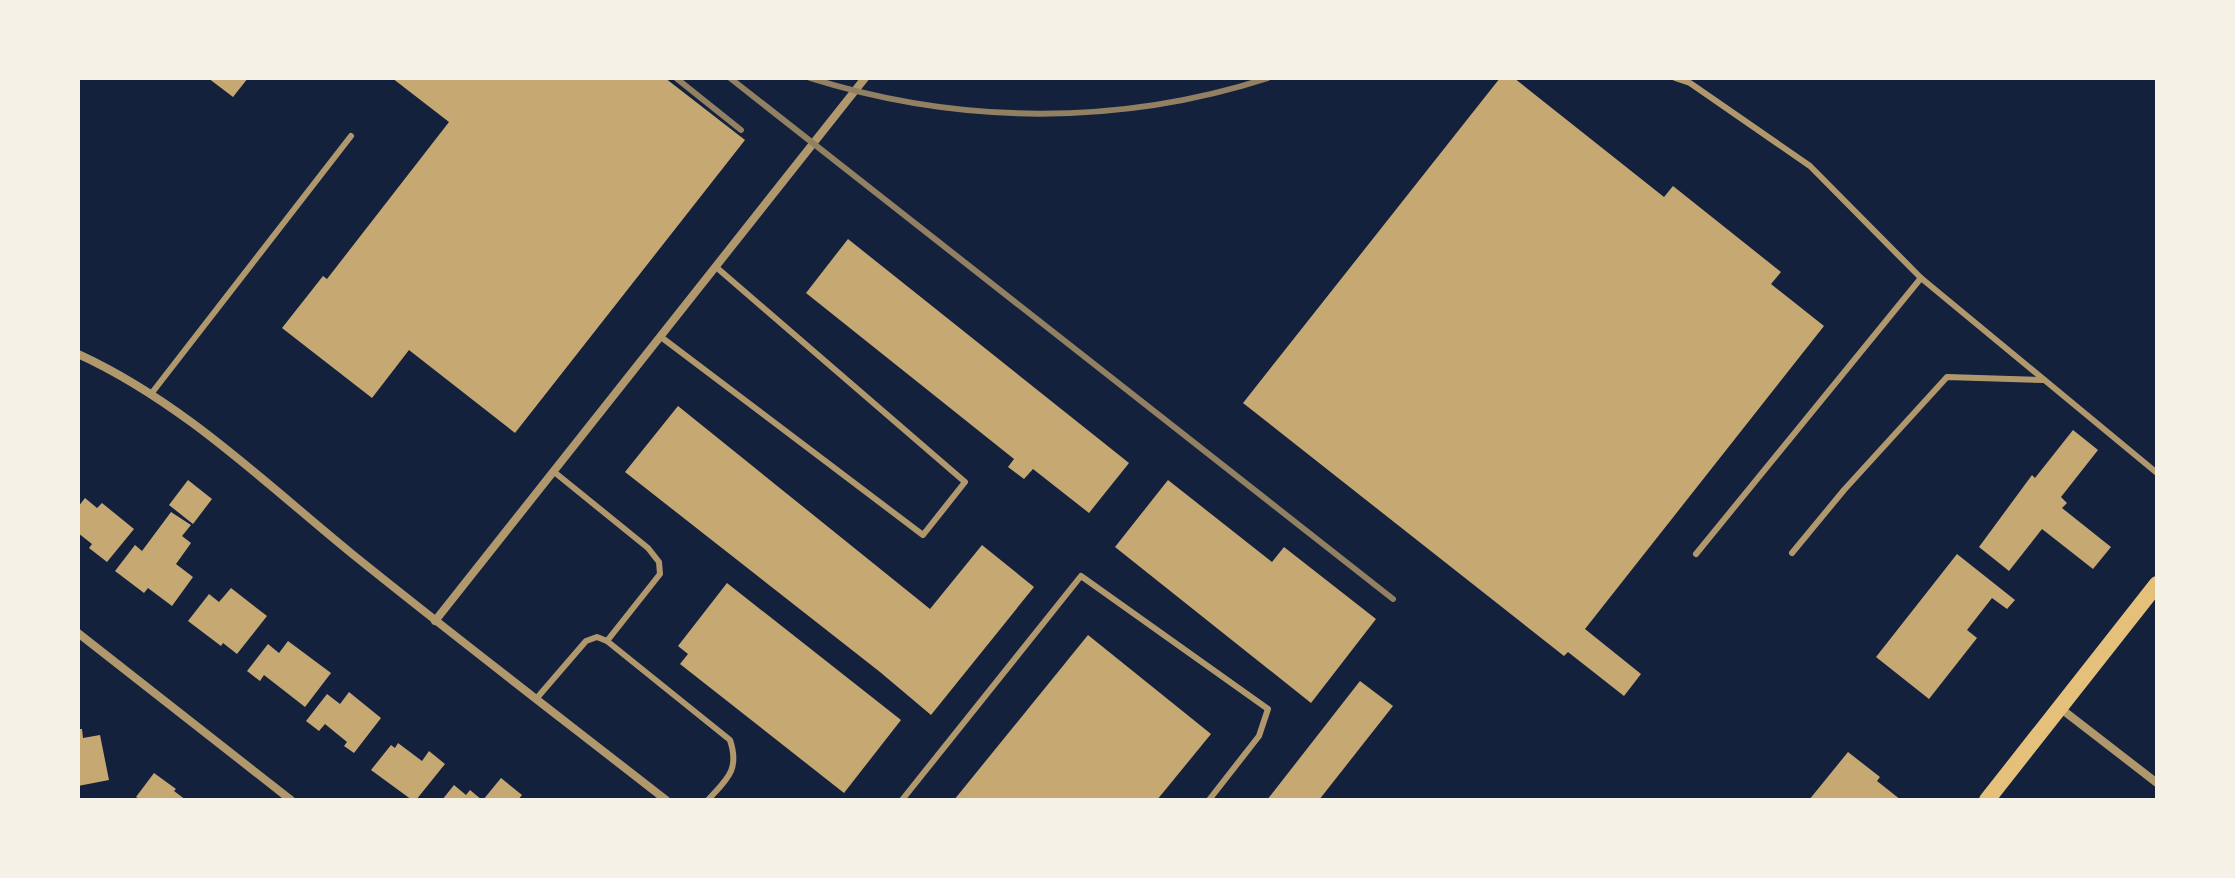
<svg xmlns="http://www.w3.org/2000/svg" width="2235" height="878" font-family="Commissioner,sans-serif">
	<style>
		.building { fill: #c6a872 }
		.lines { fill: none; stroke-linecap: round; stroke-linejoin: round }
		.service { stroke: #b1986c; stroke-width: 6 }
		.minor { stroke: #b1986c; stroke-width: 8 }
		.secondary { stroke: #e5c07b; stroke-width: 16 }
		.rail { stroke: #918062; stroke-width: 6 }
	</style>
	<rect width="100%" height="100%" fill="#14213d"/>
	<g class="building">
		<polygon points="208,78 248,78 233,97"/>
		<polygon points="392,78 665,78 745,140 515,433 409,350 372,398 282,328 323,276 327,279 449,122"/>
		<polygon points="1500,78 1514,78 1664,197 1673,186 1781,272 1771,284 1824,326 1585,629 1641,674 1624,696 1568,652 1564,656 1243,403"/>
		<polygon points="848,239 1129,463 1089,513 1033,469 1024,479 1008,467 1014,459 806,293"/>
		<polygon points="678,406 930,609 982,545 1034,587 931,715 880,672 625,472"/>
		<polygon points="2073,430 2098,450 2061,497 2067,503 2062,508 2111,547 2093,569 2042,529 2009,571 1979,547 2032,475 2035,478"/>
		<polygon points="188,480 212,499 193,524 169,505"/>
		<polygon points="1168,480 1272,562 1284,547 1376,619 1311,703 1115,547"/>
		<polygon points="85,498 97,508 102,503 134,529 107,562 89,548 92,544 78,533 78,507"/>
		<polygon points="171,512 191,525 182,536 191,543 176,564 193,577 172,606 148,588 144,593 115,571 135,545 142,551"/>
		<polygon points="1957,554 2015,600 2007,609 1992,598 1967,630 1977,638 1929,699 1876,657"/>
		<polygon points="727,583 901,720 844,793 680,664 688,654 678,646"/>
		<polygon points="231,588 267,616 237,654 223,643 221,646 188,621 209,594 219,602"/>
		<polygon points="1088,635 1211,734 1157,800 954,800"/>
		<polygon points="288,641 331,673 305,707 264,675 260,681 247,671 268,644 279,653"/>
		<polygon points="1360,681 1393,706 1319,800 1267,800"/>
		<polygon points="349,692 381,718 354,753 344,746 347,742 325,724 319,731 306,721 327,694 340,704"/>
		<polygon points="78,729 82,729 83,738 100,735 109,780 78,786"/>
		<polygon points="398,743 422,761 429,751 445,764 416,800 412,800 371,770 391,745 395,748"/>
		<polygon points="1848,752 1880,777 1877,781 1901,800 1809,800"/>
		<polygon points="154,773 176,789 174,791 186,800 141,800 136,797"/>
		<polygon points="501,778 522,795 518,800 483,800"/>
		<polygon points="454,785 466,795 470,790 482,800 442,800"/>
	</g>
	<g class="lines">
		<g class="service">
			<polyline points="1675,78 1690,83 1810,166 1921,278"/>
			<polyline points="661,337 923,535 965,482 716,267"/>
			<polyline points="151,394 351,136"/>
			<polyline points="553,471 648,548 659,562 660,574 607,641"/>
			<polyline points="1792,553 1844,490 1947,377 2044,380"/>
			<polyline points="1696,554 1921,278 2157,473"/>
			<path d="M 536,699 L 586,641 L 597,637 L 607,641 L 730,740 C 740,770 727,779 708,800"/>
			<polyline points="902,800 1081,576 1268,709 1259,736 1209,800"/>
		</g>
		<g class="minor">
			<path d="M 78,354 C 181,401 264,482 351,553 C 455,637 561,718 666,800"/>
			<polyline points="435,621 865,78"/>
			<polyline points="78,633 291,800"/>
			<polyline points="2060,708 2157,783"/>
		</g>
		<polyline class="secondary" points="1987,800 2157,584"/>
		<g class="rail">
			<polyline points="676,78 741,130"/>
			<polyline points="730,78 1393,599"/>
			<path d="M 810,78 C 959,125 1120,126 1268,78"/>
		</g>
	</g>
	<rect width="2235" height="878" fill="none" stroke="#f6f1e7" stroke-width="160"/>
</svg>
